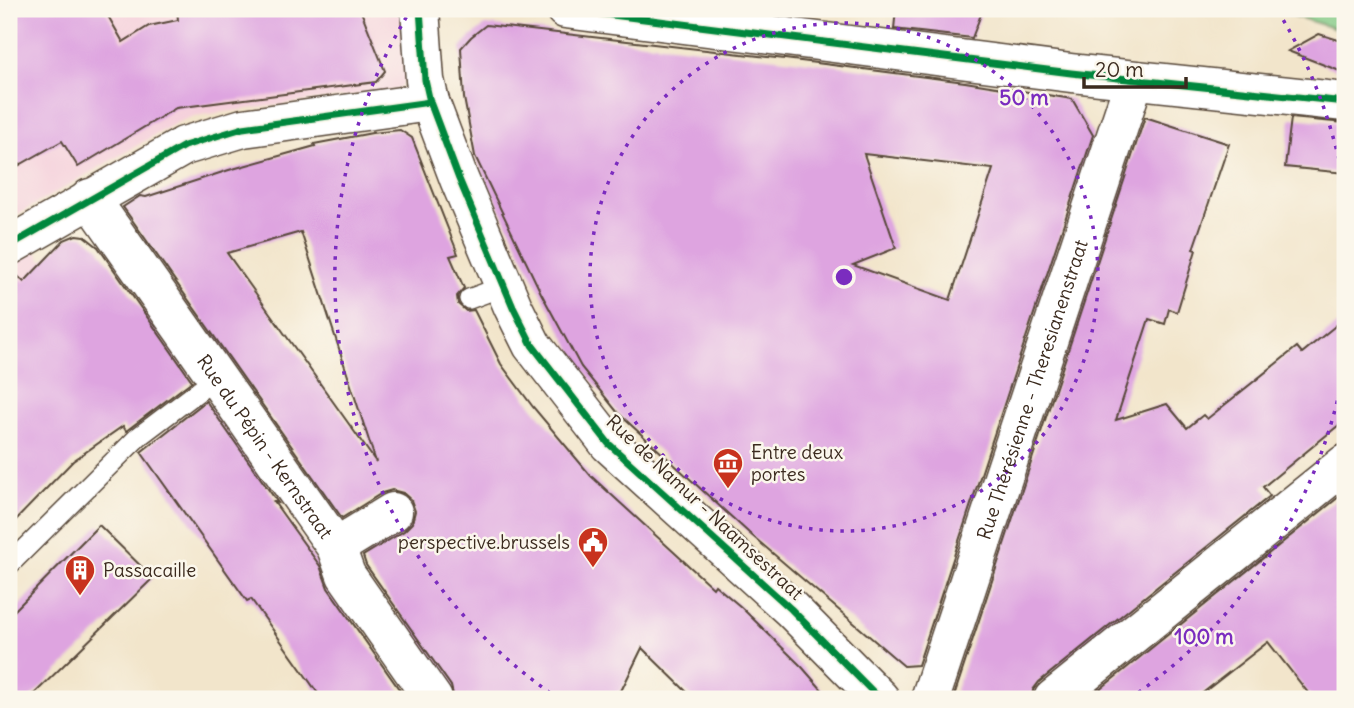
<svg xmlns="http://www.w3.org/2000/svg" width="1354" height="708" viewBox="0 0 1354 708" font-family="Delius,sans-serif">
	<rect width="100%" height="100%" fill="#fbf7ec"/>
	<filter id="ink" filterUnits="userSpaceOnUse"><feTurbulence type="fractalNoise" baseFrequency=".0143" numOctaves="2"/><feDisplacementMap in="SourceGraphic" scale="14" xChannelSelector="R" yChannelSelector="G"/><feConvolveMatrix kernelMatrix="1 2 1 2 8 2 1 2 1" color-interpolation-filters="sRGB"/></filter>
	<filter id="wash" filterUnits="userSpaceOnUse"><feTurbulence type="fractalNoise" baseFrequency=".00686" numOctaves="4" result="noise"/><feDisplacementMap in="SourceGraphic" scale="28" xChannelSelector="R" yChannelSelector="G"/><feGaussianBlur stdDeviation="1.57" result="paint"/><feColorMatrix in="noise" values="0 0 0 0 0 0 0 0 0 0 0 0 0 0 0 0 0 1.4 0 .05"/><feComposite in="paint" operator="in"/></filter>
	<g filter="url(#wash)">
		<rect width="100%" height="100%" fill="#f2e5cb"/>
		<polygon fill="#f5cfdb" points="9,9 398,9 398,13 407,13 407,77 401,86 394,90 194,116 176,123 15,216 99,353 9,435"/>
		<polygon fill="#81c984" stroke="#5e7a51" stroke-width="2" points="1273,9 1345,9 1345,32"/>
		<g id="blocks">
			<g fill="#dea4e0" fill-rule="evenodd">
				<polygon points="9,9 104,9 123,42 149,26 178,20 177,9 360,9 385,71 376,82 176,108 78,167 62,141 9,171"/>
				<polygon points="896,9 983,9 972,38 894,29"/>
				<path d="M486 25 785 59 965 82 1072 99 1093 135 918 665 904 666 749 533 618 413 581 367 541 293 475 156 464 98 461 48 471 37ZM864 154 993 169 950 300 853 265 896 248Z"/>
				<polygon points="1319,34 1345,42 1345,73 1288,51"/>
				<polygon points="1145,117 1229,144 1193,249 1196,250 1177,312 1169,309 1165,324 1149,319 1116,420 1167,404 1187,428 1203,415 1207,419 1297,347 1302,353 1345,318 1345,420 1263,487 1270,496 1039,682 1033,690 1032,699 953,699"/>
				<polygon points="1291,118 1345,123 1345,173 1285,167"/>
				<path d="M400 130 412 138 458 254 450 256 464 288 457 296 458 304 466 311 474 310 501 364 533 407 591 476 713 588 715 585 741 607 802 667 830 699H694L642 648 622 689 610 699H454L451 686 366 565 363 556 404 531 412 523 415 511 411 500 403 493 392 490 382 493 342 518 123 207 140 196 146 197 229 170 315 146 314 144 372 133ZM301 232 376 462 227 253Z"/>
				<polygon points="76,235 84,236 98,247 192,381 126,431 123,426 73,461 9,527 9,268 24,282 64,240"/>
				<polygon points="206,401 278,503 274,502 320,566 328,588 406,699 322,699 251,599 247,601 141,452"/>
				<polygon points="1345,492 1345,699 1313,699 1268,642 1195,699 1088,699"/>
				<polygon points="99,525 153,578 29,699 9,699 9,616"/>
			</g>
		</g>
	</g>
	<g filter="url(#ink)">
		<use href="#blocks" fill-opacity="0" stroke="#564638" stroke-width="2"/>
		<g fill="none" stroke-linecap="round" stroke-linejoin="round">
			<g stroke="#564638" stroke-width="22">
				<g id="service">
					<polyline points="469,299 504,286"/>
					<polyline points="9,565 138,437 216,378"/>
				</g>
			</g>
			<g stroke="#564638" stroke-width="41">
				<g id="minor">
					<polyline points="420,9 425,80 430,102 459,179 513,307 532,345 609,444 791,609 880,699"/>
					<polyline points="565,9 1071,73 1345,102"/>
					<path id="s1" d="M90 198 336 547 346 575 433 699"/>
					<polyline points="9,246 184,146 243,128 430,102"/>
					<polyline points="336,547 393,512"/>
					<path id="s2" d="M930 699 1134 81"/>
					<polyline points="1053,699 1345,464"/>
				</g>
			</g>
			<use href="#service" stroke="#fff" stroke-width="19"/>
			<use href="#minor" stroke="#fff" stroke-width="38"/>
			<g stroke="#fbf7ec" stroke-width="11">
				<g id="cycleway">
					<polyline points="420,9 425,80 430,102 459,179 513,307 532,345 609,444 791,609 880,699"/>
					<polyline points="565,9 1071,73 1345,102"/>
					<polyline points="9,246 184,146 243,128 430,102"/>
				</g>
			</g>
			<use href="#cycleway" stroke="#00873e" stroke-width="7"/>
		</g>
	</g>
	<g fill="none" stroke="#7b2cbf" stroke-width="3.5" stroke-dasharray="3.5 7">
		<circle cx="844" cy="277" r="254"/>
		<path d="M1344 370A509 509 0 0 1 1129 699M559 699A509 509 0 0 1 410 11M1278 11A509 509 0 0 1 1344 184"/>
	</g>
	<defs>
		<g id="museum-pin" transform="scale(1.575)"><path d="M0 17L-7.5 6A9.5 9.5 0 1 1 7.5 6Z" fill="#c8321e" stroke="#fbf7ec"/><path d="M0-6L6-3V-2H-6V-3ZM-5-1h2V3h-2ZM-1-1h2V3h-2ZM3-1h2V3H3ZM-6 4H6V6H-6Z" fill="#fff"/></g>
		<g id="civic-pin" transform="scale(1.575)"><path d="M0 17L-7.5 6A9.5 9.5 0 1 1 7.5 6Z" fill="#c8321e" stroke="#fbf7ec"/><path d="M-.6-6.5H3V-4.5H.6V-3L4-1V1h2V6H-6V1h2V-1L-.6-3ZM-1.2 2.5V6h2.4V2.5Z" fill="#fff"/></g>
		<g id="building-pin" transform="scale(1.575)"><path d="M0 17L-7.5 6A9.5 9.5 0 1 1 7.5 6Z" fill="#c8321e" stroke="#fbf7ec"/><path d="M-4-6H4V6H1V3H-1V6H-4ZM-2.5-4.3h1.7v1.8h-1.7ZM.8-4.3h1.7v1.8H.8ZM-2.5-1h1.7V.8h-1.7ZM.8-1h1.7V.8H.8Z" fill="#fff"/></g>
	</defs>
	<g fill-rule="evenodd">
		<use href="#museum-pin" x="728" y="463"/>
		<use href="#civic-pin" x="593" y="542"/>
		<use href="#building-pin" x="80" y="570"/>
	</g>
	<g text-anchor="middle" stroke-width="5" stroke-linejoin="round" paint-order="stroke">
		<g font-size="19" fill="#3b2a1e" stroke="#fbf7ec">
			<text dy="7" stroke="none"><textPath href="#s2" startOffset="326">Rue Thérésienne - Theresianenstraat</textPath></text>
			<text dy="7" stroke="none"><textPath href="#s1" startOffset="304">Rue du Pépin - Kernstraat</textPath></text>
			<text transform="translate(705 507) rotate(43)" y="7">Rue de Namur - Naamsestraat</text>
		</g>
		<g font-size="19" fill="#3b2a1e" stroke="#fbf7ec" text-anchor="start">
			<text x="751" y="459">Entre deux<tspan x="751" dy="22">portes</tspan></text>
			<text x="570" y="549" text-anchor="end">perspective.brussels</text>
			<text x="103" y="577">Passacaille</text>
		</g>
	</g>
	<circle cx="844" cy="277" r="10" fill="#7b2cbf" stroke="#fbf7ec" stroke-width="3.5"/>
	<g font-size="21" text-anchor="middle" font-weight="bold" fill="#7b2cbf" stroke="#fbf7ec" stroke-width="5" stroke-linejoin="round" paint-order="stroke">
		<text x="1024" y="105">50 m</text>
		<text x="1204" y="644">100 m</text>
	</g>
	<rect width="1354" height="708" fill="none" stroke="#fbf7ec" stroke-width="35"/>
	<path d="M1084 77v10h102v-10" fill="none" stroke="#3b2a1e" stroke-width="3.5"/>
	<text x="1095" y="77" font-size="21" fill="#3b2a1e" stroke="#fbf7ec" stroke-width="5" paint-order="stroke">20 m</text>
</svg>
